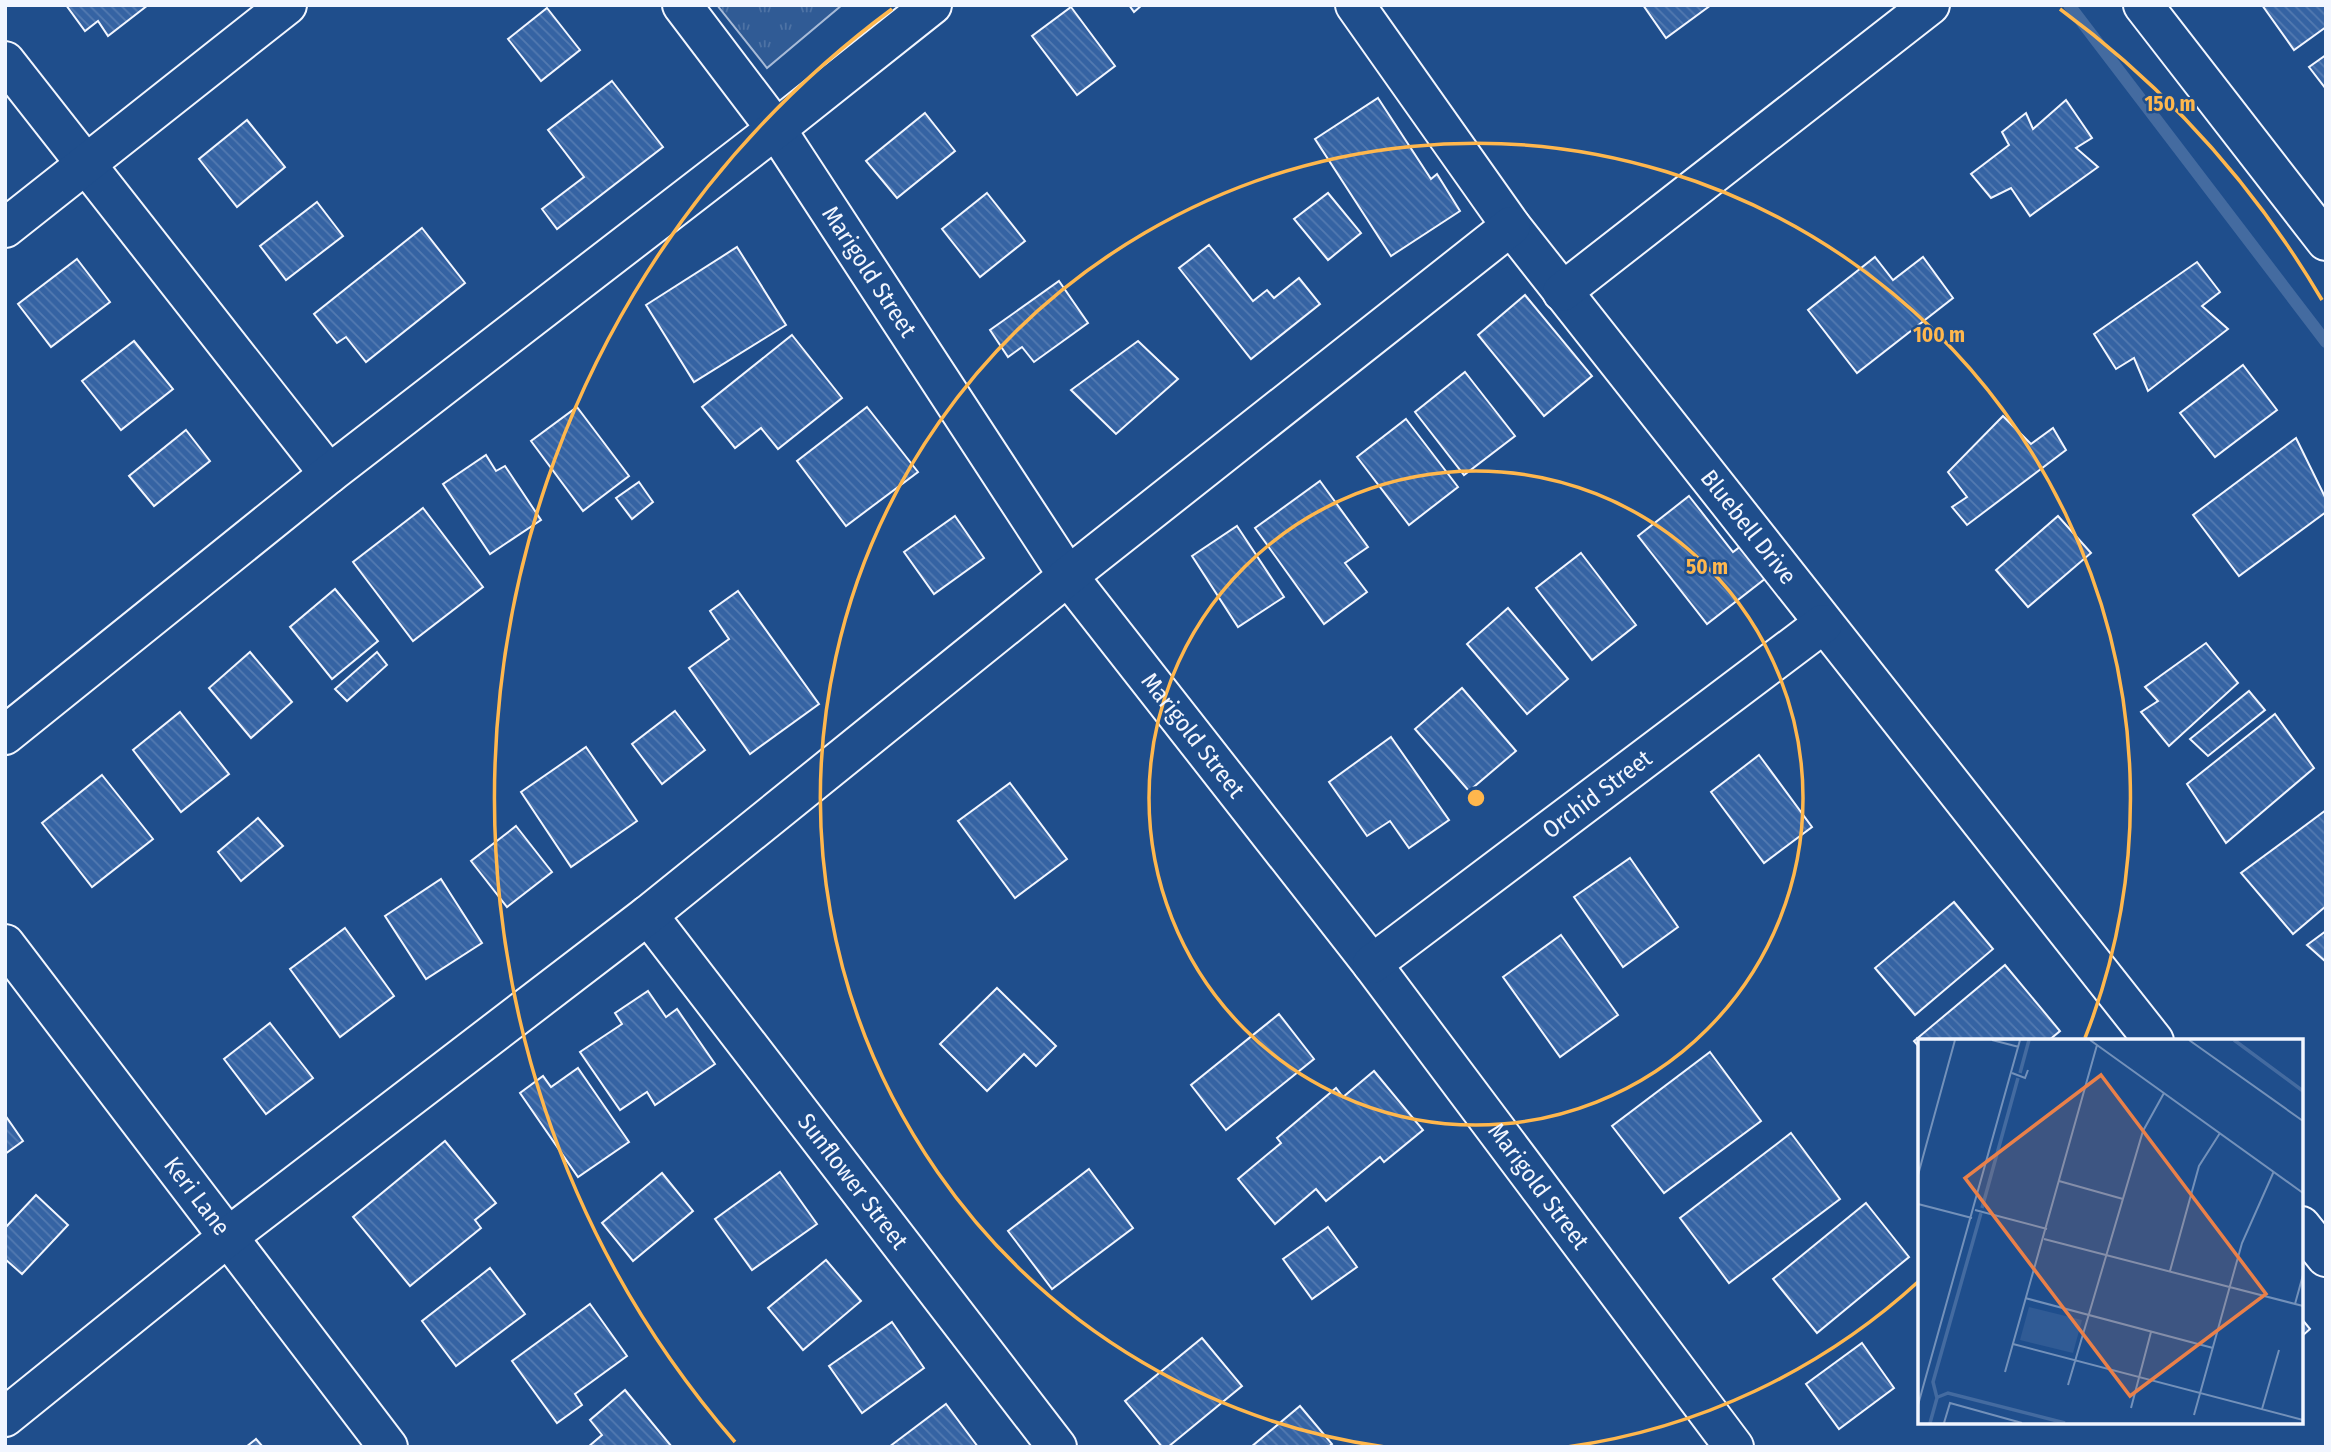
<svg xmlns="http://www.w3.org/2000/svg" width="2331" height="1452" viewBox="0 0 2331 1452" font-family="'Fira Sans Condensed',sans-serif">
	<defs>
		<pattern id="park-tufts" width="24" height="20" patternUnits="userSpaceOnUse" patternTransform="scale(1.75)"><rect width="24" height="20" fill="#305b95"/><path d="M3 7l-1-3M5 7V3M7 7l1-3M15 17l-1-3M17 17v-4M19 17l1-3" fill="none" stroke="#4e73a5"/></pattern>
		<pattern id="building-back-hatch" width="6" height="6" patternUnits="userSpaceOnUse" patternTransform="scale(1.75)"><rect width="6" height="6" fill="#3563a3"/><path d="M-1 5l2 2M0 0l6 6M5-1l2 2" fill="none" stroke="#537ab1"/></pattern>
	</defs>
	<rect width="100%" height="100%" fill="#1f4e8c"/>
	<polygon fill="url(#park-tufts)" stroke="#a8bbd7" stroke-width="2" points="717,5 842,5 767,68"/>
	<g fill="none" stroke-linecap="round" stroke-linejoin="round">
		<polyline stroke="#446ba0" stroke-width="12" points="2069,5 2326,342"/>
	</g>
	<g fill="url(#building-back-hatch)" stroke="#f2f6ff" stroke-width="2">
		<polygon points="66,5 148,5 108,36 98,21 85,31"/>
		<polygon points="1129,5 1142,5 1134,12"/>
		<polygon points="1643,5 1711,5 1666,38"/>
		<polygon points="2262,5 2326,5 2326,27 2294,50"/>
		<polygon points="1071,7 1115,66 1077,95 1032,36"/>
		<polygon points="547,8 580,50 541,81 508,39"/>
		<polygon points="2326,55 2326,89 2309,67"/>
		<polygon points="612,81 663,147 557,229 542,209 584,177 548,130"/>
		<polygon points="1378,98 1431,179 1437,174 1460,211 1391,256 1315,139"/>
		<polygon points="2066,100 2092,138 2076,148 2098,167 2030,216 2011,188 1991,198 1971,174 2009,145 2002,132 2026,113 2033,129"/>
		<polygon points="925,113 955,151 897,198 866,161"/>
		<polygon points="247,120 285,167 237,207 199,159"/>
		<polygon points="987,193 1025,241 980,277 942,229"/>
		<polygon points="1328,193 1361,233 1328,260 1294,219"/>
		<polygon points="317,202 343,236 286,280 260,246"/>
		<polygon points="422,228 465,283 366,362 346,337 337,343 314,314"/>
		<polygon points="1209,245 1253,301 1267,290 1274,298 1299,278 1320,304 1251,359 1179,268"/>
		<polygon points="737,247 786,325 694,382 646,305"/>
		<polygon points="1875,257 1893,280 1923,257 1953,298 1857,373 1808,310"/>
		<polygon points="77,259 110,302 51,347 18,304"/>
		<polygon points="2197,262 2220,292 2202,306 2228,329 2148,391 2134,358 2116,369 2094,334"/>
		<polygon points="1059,281 1088,323 1034,362 1022,347 1008,357 990,330"/>
		<polygon points="1525,295 1592,376 1544,416 1478,335"/>
		<polygon points="792,335 842,398 778,449 761,428 735,448 702,407"/>
		<polygon points="134,341 173,389 121,430 82,381"/>
		<polygon points="1138,341 1178,379 1116,434 1071,390"/>
		<polygon points="2243,365 2277,410 2215,457 2180,413"/>
		<polygon points="1465,372 1515,436 1464,475 1415,412"/>
		<polygon points="577,407 629,476 583,511 531,441"/>
		<polygon points="867,407 918,472 846,526 797,461"/>
		<polygon points="2003,416 2031,444 2053,428 2066,450 1967,525 1952,507 1967,497 1948,472"/>
		<polygon points="1406,419 1458,487 1409,525 1357,457"/>
		<polygon points="186,430 210,461 154,506 129,476"/>
		<polygon points="2296,438 2326,499 2326,512 2239,576 2193,515"/>
		<polygon points="486,455 496,471 505,466 541,520 490,554 443,484"/>
		<polygon points="1320,481 1368,547 1345,563 1367,592 1324,624 1255,528"/>
		<polygon points="639,482 653,502 632,519 616,498"/>
		<polygon points="1689,496 1733,552 1741,546 1766,578 1707,624 1638,536"/>
		<polygon points="423,508 483,587 413,641 353,562"/>
		<polygon points="955,516 984,558 934,594 904,552"/>
		<polygon points="2058,516 2091,553 2028,607 1996,570"/>
		<polygon points="1237,526 1284,597 1238,627 1192,556"/>
		<polygon points="1581,553 1636,625 1592,660 1536,588"/>
		<polygon points="335,589 378,641 332,679 290,627"/>
		<polygon points="738,591 819,704 750,754 689,668 729,639 710,611"/>
		<polygon points="1508,608 1568,679 1527,714 1467,644"/>
		<polygon points="2206,643 2238,683 2169,746 2141,712 2158,701 2145,687"/>
		<polygon points="250,652 292,702 251,738 209,688"/>
		<polygon points="377,652 387,665 347,701 335,689"/>
		<polygon points="1462,688 1516,751 1469,791 1415,729"/>
		<polygon points="2249,691 2265,710 2208,756 2190,739"/>
		<polygon points="675,711 705,750 662,784 632,744"/>
		<polygon points="180,712 229,774 181,812 133,750"/>
		<polygon points="2275,714 2314,768 2226,843 2187,784"/>
		<polygon points="1391,737 1449,820 1409,848 1390,821 1367,836 1329,782"/>
		<polygon points="586,747 637,821 571,867 521,792"/>
		<polygon points="1759,755 1812,827 1764,863 1711,792"/>
		<polygon points="102,775 153,839 92,887 42,823"/>
		<polygon points="1010,783 1067,859 1015,898 958,821"/>
		<polygon points="2326,810 2326,906 2293,934 2241,873"/>
		<polygon points="258,818 283,846 241,881 218,852"/>
		<polygon points="516,826 552,872 507,907 471,861"/>
		<polygon points="1630,858 1678,927 1623,967 1574,897"/>
		<polygon points="441,879 482,943 426,979 385,916"/>
		<polygon points="1954,902 1993,949 1915,1015 1875,968"/>
		<polygon points="345,928 394,996 340,1037 290,969"/>
		<polygon points="2326,931 2326,962 2307,945"/>
		<polygon points="1561,935 1618,1015 1560,1057 1503,977"/>
		<polygon points="2005,965 2060,1031 2048,1041 1920,1041 1920,1048 1914,1041"/>
		<polygon points="997,988 1056,1046 1036,1066 1024,1054 987,1091 940,1044"/>
		<polygon points="648,991 666,1017 677,1009 715,1064 655,1105 647,1092 620,1110 580,1052 622,1024 615,1013"/>
		<polygon points="1279,1014 1314,1059 1226,1130 1191,1085"/>
		<polygon points="270,1023 313,1078 266,1114 224,1059"/>
		<polygon points="1710,1052 1761,1121 1664,1193 1612,1126"/>
		<polygon points="578,1068 629,1142 578,1177 520,1093 543,1076 551,1087"/>
		<polygon points="1374,1071 1423,1130 1384,1162 1380,1157 1326,1201 1316,1189 1275,1224 1238,1179 1281,1143 1277,1138 1336,1088 1343,1097"/>
		<polygon points="5,1115 23,1141 5,1154"/>
		<polygon points="1791,1133 1840,1199 1729,1283 1680,1218"/>
		<polygon points="445,1141 496,1203 475,1220 481,1228 410,1286 353,1217"/>
		<polygon points="1089,1169 1133,1228 1052,1289 1008,1231"/>
		<polygon points="780,1172 817,1224 752,1270 715,1219"/>
		<polygon points="662,1173 693,1211 633,1261 602,1223"/>
		<polygon points="36,1195 68,1225 22,1274 5,1259 5,1228"/>
		<polygon points="1866,1203 1909,1257 1817,1333 1773,1279"/>
		<polygon points="1328,1227 1357,1267 1312,1299 1283,1259"/>
		<polygon points="826,1260 861,1301 803,1350 768,1308"/>
		<polygon points="490,1268 525,1314 456,1366 422,1321"/>
		<polygon points="590,1304 627,1356 575,1394 582,1405 557,1423 512,1361"/>
		<polygon points="2301,1318 2310,1329 2301,1337"/>
		<polygon points="892,1322 924,1368 862,1413 829,1366"/>
		<polygon points="1202,1338 1242,1386 1168,1447 1162,1447 1125,1401"/>
		<polygon points="1862,1343 1894,1388 1839,1429 1806,1384"/>
		<polygon points="625,1390 672,1447 588,1447 602,1435 590,1420"/>
		<polygon points="946,1404 978,1447 889,1447"/>
		<polygon points="1300,1406 1332,1444 1328,1447 1251,1447"/>
		<polygon points="256,1439 263,1447 246,1447"/>
	</g>
	<g fill="none" stroke-linecap="round" stroke-linejoin="round">
		<g stroke="#f2f6ff" stroke-width="42">
			<g id="minor">
				<path id="s1" d="M682 5 776 129 1068 576 1372 964 1734 1447"/>
				<path id="s2" d="M1355 5 1511 226 2154 1041"/>
				<polyline points="2143,5 2326,241"/>
				<polyline points="5,61 329,474"/>
				<polyline points="5,228 287,5"/>
				<polyline points="1562,292 1930,5"/>
				<polyline points="5,735 329,474 776,129 932,5"/>
				<path id="s3" d="M648 915 1057 1447"/>
				<path id="s4" d="M5 944 388 1447"/>
				<path id="s5" d="M1372 964 1823 624"/>
				<polyline points="2301,1226 2326,1257"/>
				<polyline points="5,1417 229,1236 648,915 1068,576 1511,226"/>
			</g>
		</g>
		<use href="#minor" stroke="#1f4e8c" stroke-width="38"/>
	</g>
	<g fill="none" stroke="#ffb74d" stroke-width="3.5">
		<circle cx="1476" cy="798" r="327"/>
		<path d="M1919 1281A655 655 0 0 1 1567 1447M1385 1447A655 655 0 1 1 2085 1038"/>
		<path d="M735 1442A982 982 0 0 1 892 9M2060 9A982 982 0 0 1 2322 300"/>
	</g>
	<g text-anchor="middle" stroke-width="5" stroke-linejoin="round" paint-order="stroke">
		<g font-size="24" fill="#f2f6ff" stroke="#1f4e8c">
			<text dy="8" stroke="none"><textPath href="#s1" startOffset="326">Marigold Street</textPath></text>
			<text dy="8" stroke="none"><textPath href="#s2" startOffset="654">Bluebell Drive</textPath></text>
			<text dy="8" stroke="none"><textPath href="#s1" startOffset="892">Marigold Street</textPath></text>
			<text dy="8" stroke="none"><textPath href="#s5" startOffset="282">Orchid Street</textPath></text>
			<text dy="8" stroke="none"><textPath href="#s3" startOffset="336">Sunflower Street</textPath></text>
			<text dy="8" stroke="none"><textPath href="#s1" startOffset="1460">Marigold Street</textPath></text>
			<text dy="8" stroke="none"><textPath href="#s4" startOffset="317">Keri Lane</textPath></text>
		</g>
	</g>
	<g transform="translate(1918 1039)">
		<rect width="385" height="385" fill="#1f4e8c"/>
		<path d="M111 268 164 281 155 314 102 301Z" fill="#305b95"/>
		<path fill="none" stroke="#446ba0" stroke-width="3.5" d="M316 1 385 52M102 34 111 1M64 169 100 39M20 358 30 354 147 384M12 384 19 359 15 343 63 174"/>
		<path fill="none" stroke="#7391ba" stroke-width="2" d="M74 1 101 8M172 1 385 154M271 1 385 82M94 34 107 39 110 31M0 136 37 1M141 142 205 160M0 165 54 179M57 171 129 190M126 200 385 267M252 232 281 127 302 94M107 259 295 309M377 265 385 236M95 305 385 381M87 333 179 6M150 346 225 92 246 54M0 366 102 1M213 369 233 293M344 370 361 311M276 376 324 204 356 132M26 384 32 364 104 384"/>
		<path fill="#ea8049" fill-opacity="0.15" stroke="#ea8049" stroke-width="3.5" d="M183 36 348 255 212 357 47 139Z"/>
		<rect width="385" height="385" fill="none" stroke="#f2f6ff" stroke-width="3.5"/>
	</g>
	<circle cx="1476" cy="798" r="10" fill="#ffb74d" stroke="#1f4e8c" stroke-width="3.5"/>
	<g font-size="21" text-anchor="middle" font-weight="bold" fill="#ffb74d" stroke="#1f4e8c" stroke-width="5" stroke-linejoin="round" paint-order="stroke">
		<text x="2170" y="111">150 m</text>
		<text x="1939" y="342">100 m</text>
		<text x="1707" y="574">50 m</text>
	</g>
	<rect width="2331" height="1452" fill="none" stroke="#f2f6ff" stroke-width="14"/>
</svg>
